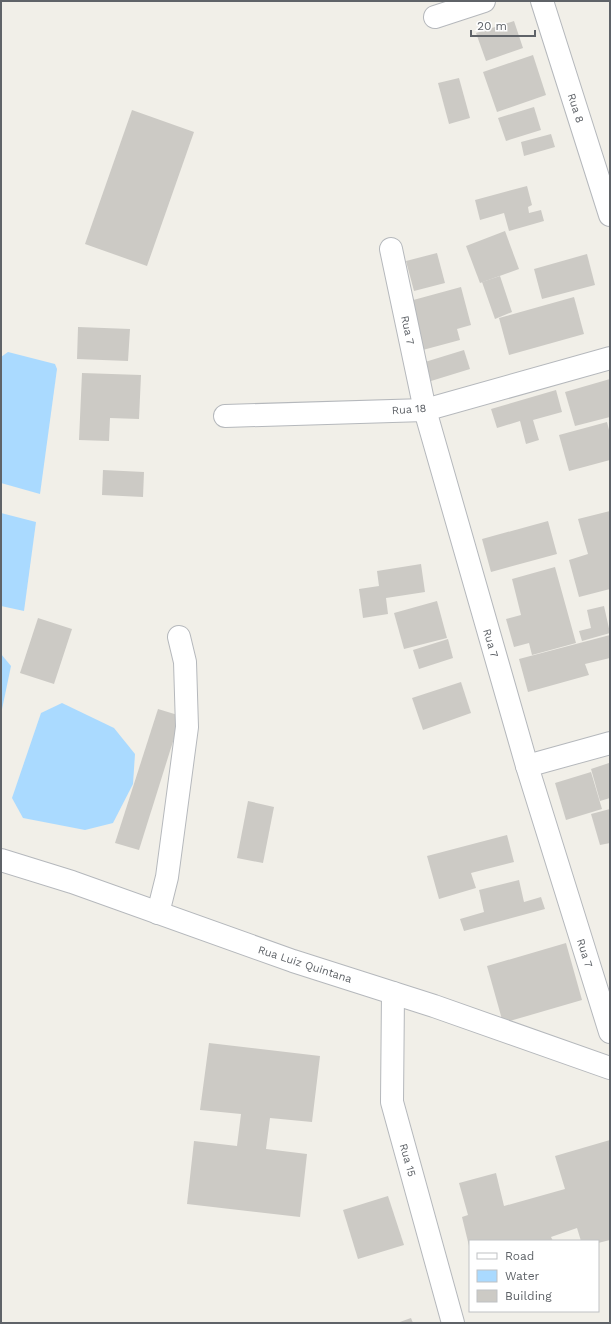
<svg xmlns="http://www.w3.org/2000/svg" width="611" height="1324" viewBox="0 0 611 1324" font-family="'Work Sans',sans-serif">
	<rect width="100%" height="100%" fill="#f1efe8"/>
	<g fill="#aadaff">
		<polygon points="8,352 55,364 57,369 40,494 1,483 1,357"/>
		<polygon points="1,513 36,522 24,611 1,606"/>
		<polygon points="1,654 11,666 1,714"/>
		<polygon points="62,703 114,728 135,754 133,784 113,823 85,830 23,818 12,798 41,713"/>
	</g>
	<g fill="#cccac5">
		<polygon points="514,21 523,48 486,61 476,33"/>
		<polygon points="533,55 546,95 497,112 483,72"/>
		<polygon points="459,78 470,118 449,124 438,83"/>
		<polygon points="534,107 541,130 506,141 498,118"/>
		<polygon points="132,110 194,132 147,266 85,244"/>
		<polygon points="551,134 555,147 524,156 521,142"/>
		<polygon points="527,186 532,205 528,207 529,213 541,210 544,221 509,231 504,213 480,220 475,200"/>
		<polygon points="505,231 519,269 480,283 466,246"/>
		<polygon points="437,253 445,283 414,291 406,261"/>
		<polygon points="587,254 595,285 542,299 534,269"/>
		<polygon points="500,276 512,312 495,319 482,282"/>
		<polygon points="461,287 471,325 457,329 460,340 419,351 406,302"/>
		<polygon points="574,297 584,334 509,355 499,318"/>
		<polygon points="78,327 130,329 128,361 77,359"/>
		<polygon points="464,350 470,369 431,381 425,362"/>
		<polygon points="82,373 141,375 139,419 110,418 109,441 79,440"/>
		<polygon points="610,379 610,417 575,426 565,392"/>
		<polygon points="556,390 562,412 533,420 539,440 526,444 520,421 497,428 491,409"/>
		<polygon points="607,422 610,434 610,460 569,471 559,435"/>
		<polygon points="103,470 144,472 143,497 102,495"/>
		<polygon points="610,511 610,589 579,597 569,560 588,554 578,519"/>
		<polygon points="548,521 557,554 491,572 482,539"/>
		<polygon points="421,564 425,592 386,598 388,614 363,618 359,589 379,586 377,571"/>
		<polygon points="555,567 576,643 532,655 529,643 514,647 506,619 521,615 512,579"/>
		<polygon points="437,601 447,638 404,649 394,613"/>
		<polygon points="604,606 610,633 582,641 579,631 591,628 587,610"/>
		<polygon points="38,618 72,629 54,684 20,673"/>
		<polygon points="610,635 610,658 585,664 589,675 528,692 519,659"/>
		<polygon points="448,639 453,658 419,669 413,650"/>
		<polygon points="461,682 471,713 423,730 412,698"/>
		<polygon points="158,709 181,716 139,850 115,843"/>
		<polygon points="609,763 610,798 600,801 591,769"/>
		<polygon points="591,772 602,809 566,820 555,783"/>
		<polygon points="248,801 274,807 263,863 237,858"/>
		<polygon points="610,809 610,843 600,845 591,814"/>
		<polygon points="507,835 514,862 471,873 476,888 439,899 427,856"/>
		<polygon points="519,880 524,902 541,897 545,909 464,931 460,919 484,912 479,890"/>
		<polygon points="566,943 582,1000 503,1023 487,966"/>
		<polygon points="209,1043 320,1056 312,1122 270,1118 266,1149 307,1154 300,1217 187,1204 194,1141 237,1146 241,1114 200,1110"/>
		<polygon points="610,1140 610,1240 598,1243 598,1241 581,1241 577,1228 551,1237 553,1241 470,1241 469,1246 462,1217 468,1215 459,1183 496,1173 504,1206 565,1189 555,1156"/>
		<polygon points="388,1196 404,1245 358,1259 343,1210"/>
		<polygon points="411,1318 413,1323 397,1323"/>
	</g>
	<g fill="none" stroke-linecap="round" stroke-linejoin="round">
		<g stroke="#b5b8bc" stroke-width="24">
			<g id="minor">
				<polyline points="542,1 610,215"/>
				<polyline points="435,17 484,1"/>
				<polyline points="391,249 425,410 527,766 610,1032"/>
				<polyline points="225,416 425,410 610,358"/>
				<polyline points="527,766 610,743"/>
				<polyline points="1,860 72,882 293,961 434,1006 610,1068"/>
				<polyline points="158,913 167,877 187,727 185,662 179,637"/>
				<polyline points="393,993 392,1102 453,1323"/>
			</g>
		</g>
		<use href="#minor" stroke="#fff" stroke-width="22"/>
	</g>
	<g text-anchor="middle" stroke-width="3" stroke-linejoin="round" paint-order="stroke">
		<g font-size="11" fill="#5f6368" stroke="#fff">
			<text transform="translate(576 108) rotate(72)" y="4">Rua 8</text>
			<text transform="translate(408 330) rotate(78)" y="4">Rua 7</text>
			<text transform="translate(409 409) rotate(-4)" y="4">Rua 18</text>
			<text transform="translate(491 643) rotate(74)" y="4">Rua 7</text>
			<text transform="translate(585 953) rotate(73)" y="4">Rua 7</text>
			<text transform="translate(305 964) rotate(18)" y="4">Rua Luiz Quintana</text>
			<text transform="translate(408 1160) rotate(74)" y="4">Rua 15</text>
		</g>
	</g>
	<rect width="611" height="1324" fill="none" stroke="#5f6368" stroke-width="4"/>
	<rect x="469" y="1240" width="130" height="72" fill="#ffffff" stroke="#bfc1c3"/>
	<rect x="477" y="1253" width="20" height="6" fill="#ffffff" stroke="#bfc1c3"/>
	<text x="505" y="1260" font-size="12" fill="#5f6368">Road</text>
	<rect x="477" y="1270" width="20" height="12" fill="#aadaff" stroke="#bfc1c3"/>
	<text x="505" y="1280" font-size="12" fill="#5f6368">Water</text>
	<rect x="477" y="1290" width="20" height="12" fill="#cccac5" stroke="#bfc1c3"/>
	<text x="505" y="1300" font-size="12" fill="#5f6368">Building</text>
	<path d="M471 30v6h64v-6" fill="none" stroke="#5f6368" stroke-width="2"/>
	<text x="477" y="30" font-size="12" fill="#5f6368" stroke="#ffffff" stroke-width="3" paint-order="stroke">20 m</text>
</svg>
